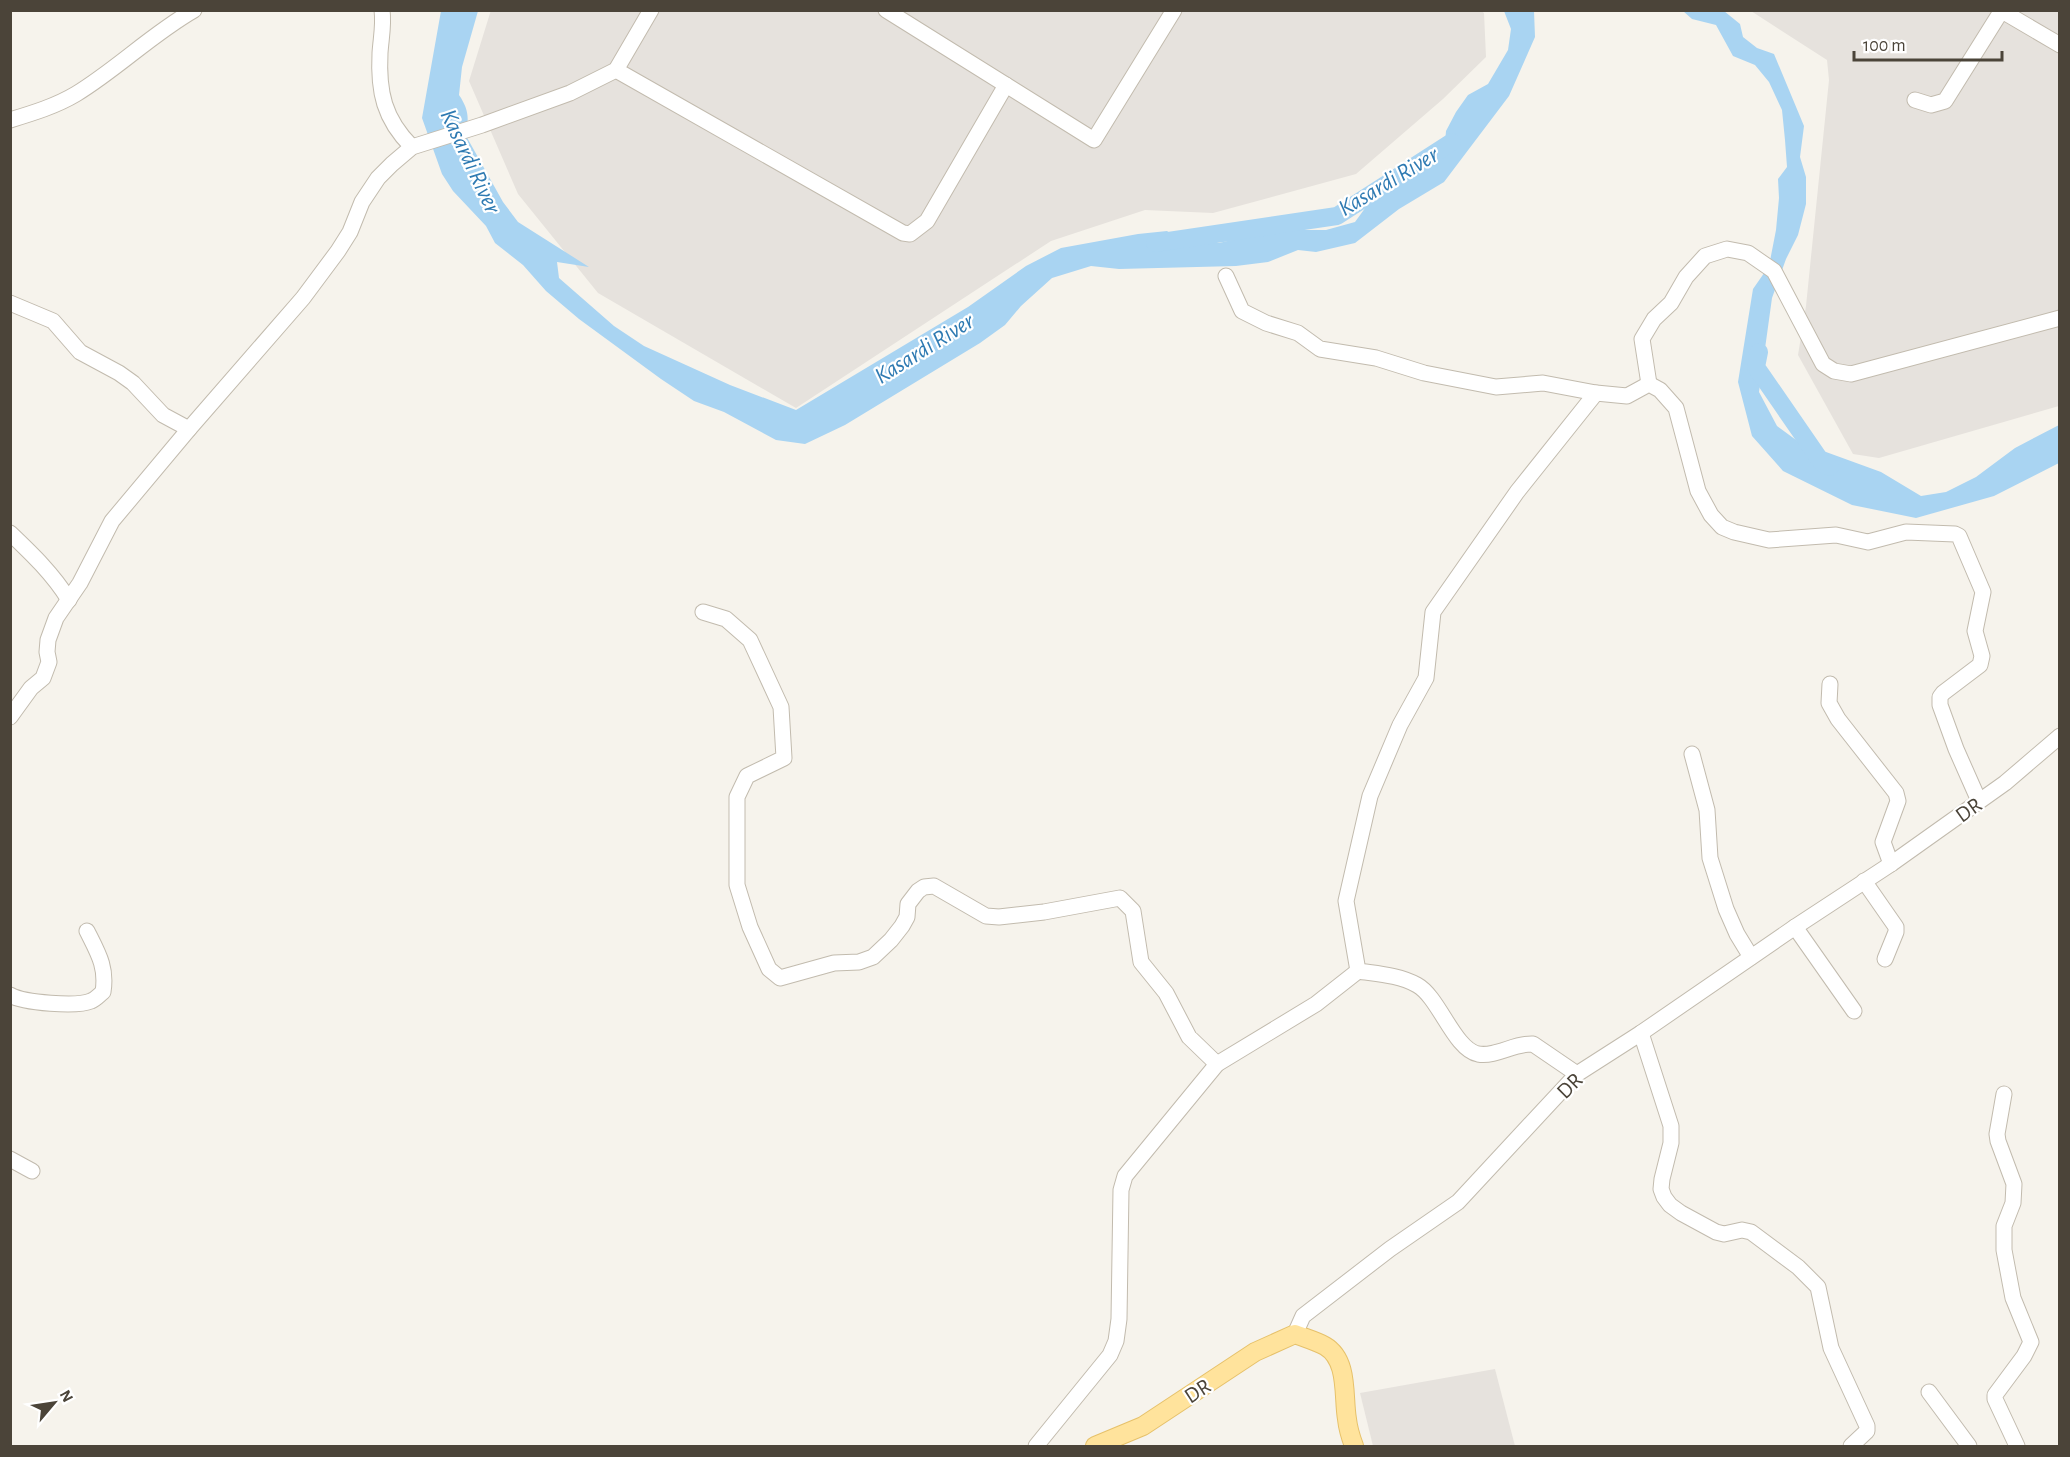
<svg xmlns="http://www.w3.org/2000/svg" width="2070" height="1457" viewBox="0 0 2070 1457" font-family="'Alegreya Sans',sans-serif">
	<rect width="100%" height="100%" fill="#f6f3ec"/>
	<g fill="#e6e2dd">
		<polygon points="491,10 1480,10 1484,13 1486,57 1443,99 1356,174 1213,213 1145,210 1051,241 796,408 598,293 518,194 469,81"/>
		<polygon points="1751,11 2059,11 2059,406 1879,458 1853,454 1798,355 1806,306 1829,80 1827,60"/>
		<polygon points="1495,1369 1515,1446 1373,1446 1360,1393"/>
	</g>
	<g fill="#a9d4f2">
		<path d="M441 11H478L462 67 459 95C468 108 470 119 465 134L503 202 518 222 589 267 557 262 559 278 614 326 644 346 730 385 796 410 968 307 1026 266 1061 248 1138 234 1167 231 1182 241 1219 243 1287 227 1306 230H1326L1355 222 1379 189 1404 169 1425 162 1445 143 1446 131 1456 112 1468 95 1488 84 1508 50 1511 29 1504 11H1534L1535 37 1509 96 1444 182 1399 209 1355 243 1316 252 1298 250 1268 262 1236 266 1119 269 1091 266 1052 278 1021 306 1005 325 980 343 845 425 805 444 776 440 724 412 694 401 661 379 579 319 546 291 523 265 495 243 486 226 453 191 442 174 422 118Z"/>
		<polygon points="1683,11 1724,11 1740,24 1743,37 1757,48 1774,54 1804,126 1800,157 1806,177 1806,204 1798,235 1786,259 1772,298 1759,392 1777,426 1807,448 1826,452 1881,472 1921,496 1946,492 1976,477 2015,448 2059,425 2059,463 1994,496 1916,518 1852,505 1783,471 1752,436 1738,382 1753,289 1769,266 1776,230 1779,198 1778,179 1787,167 1785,140 1782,110 1769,82 1755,65 1733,56 1716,25 1692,19"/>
	</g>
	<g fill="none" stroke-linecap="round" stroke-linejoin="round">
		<g stroke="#a9d4f2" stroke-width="18">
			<polyline points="1155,243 1337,216 1452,142"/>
			<polyline points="1759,352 1756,367 1823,464 1830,467"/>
		</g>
		<g stroke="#c2bbae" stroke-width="17">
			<g id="minor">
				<path d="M382 10C384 25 381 38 380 53 378 92 384 119 412 147"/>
				<polyline points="886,10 1094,140 1174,10"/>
				<polyline points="2002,11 2060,45"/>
				<polyline points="616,70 903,233 910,234 927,221 1006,85"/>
				<polyline points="1915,100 1931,105 1945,101 2002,10"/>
				<path d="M10 120C33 113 56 106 76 94 117 69 152 34 194 10"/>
				<polyline points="1226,276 1242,311 1266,323 1298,333 1320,349 1376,358 1424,373 1496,387 1543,383 1596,393 1627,396 1649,384 1660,390 1676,408 1698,491 1711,515 1722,527 1734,532 1769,540 1836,535 1868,542 1906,532 1955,534 1959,536 1983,592 1975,631 1982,656 1980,665 1943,693 1940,697 1940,705 1956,749 1979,801"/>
				<polyline points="10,303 53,321 80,352 119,373 133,383 163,415 189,429"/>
				<polyline points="1649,384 1642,339 1654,319 1671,303 1686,277 1705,256 1727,249 1748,253 1774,271 1823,364 1834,371 1851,374 2060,318"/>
				<path d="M10 533C32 554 53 574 69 600"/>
				<polyline points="703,612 726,619 750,640 781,707 784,758 747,776 737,797 737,885 750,927 769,969 780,978 834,963 859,962 873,957 891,940 902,926 907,917 908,904 918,891 924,887 934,886 986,916 999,917 1044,912 1120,898 1133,911 1141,962 1166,993 1189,1037 1217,1064"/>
				<polyline points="1830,684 1829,703 1838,719 1896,793 1898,801 1883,842 1891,864"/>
				<polyline points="10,717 31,688 43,678 49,662 47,652 48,640 56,618 80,583 112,521 189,429 303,298 338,251 350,232 362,202 378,178 392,164 412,147 482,125 570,93 616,70 651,10"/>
				<polyline points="1692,754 1707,810 1710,858 1726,909 1737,934 1751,957"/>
				<polyline points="1864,881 1896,927 1896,932 1885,959"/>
				<polyline points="1795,927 1854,1011"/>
				<polyline points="1358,971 1346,901 1370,796 1400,725 1426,678 1433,612 1517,492 1596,393"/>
				<path d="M10 995C24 1003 77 1007 91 1001 96 999 99 995 103 992 107 967 98 953 87 931"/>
				<polyline points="1641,1033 1671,1126 1671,1143 1662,1179 1661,1189 1664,1197 1670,1205 1681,1213 1716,1232 1724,1234 1742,1230 1751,1232 1798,1267 1818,1287 1831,1348 1867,1426 1867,1431 1851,1446"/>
				<polyline points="2004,1094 1997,1134 1998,1141 2014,1184 2013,1203 2004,1226 2004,1250 2013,1298 2031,1342 2024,1356 1995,1395 1995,1399 2017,1446"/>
				<polyline points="10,1159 32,1171"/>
				<polyline points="1295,1334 1303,1316 1390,1249 1458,1202 1577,1074 1641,1033 1795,927 1891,864 2005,783 2060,736"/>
				<polyline points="1929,1392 1969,1446"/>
				<path d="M1036 1446 1110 1355 1116 1341 1119 1319 1121 1190 1125 1176 1217 1064 1316 1004 1358 971C1378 974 1399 975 1417 985 1439 997 1454 1049 1478 1054 1497 1057 1514 1043 1533 1044L1577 1074"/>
			</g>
		</g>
		<g stroke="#e6c16a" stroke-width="20">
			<path id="major" d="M1095 1446 1143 1426 1255 1352 1295 1334C1305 1338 1316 1341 1325 1346 1349 1360 1343 1397 1347 1419 1348 1429 1351 1438 1354 1446"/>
		</g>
		<use href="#minor" stroke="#fff" stroke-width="15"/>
		<use href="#major" stroke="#ffe39c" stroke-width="18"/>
	</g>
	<g text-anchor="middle" stroke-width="4.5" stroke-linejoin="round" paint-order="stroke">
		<g font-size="22" fill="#4b4439" stroke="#fff">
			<text transform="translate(1968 809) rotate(-35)" y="8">DR</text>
			<text transform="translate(1569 1085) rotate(-45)" y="8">DR</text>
			<text transform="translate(1197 1390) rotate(-33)" y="8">DR</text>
		</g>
		<g font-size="24" font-style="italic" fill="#2e7ab2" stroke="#fff">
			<text transform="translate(471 161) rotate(65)" y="8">Kasardi River</text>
			<text transform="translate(1388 181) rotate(-31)" y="8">Kasardi River</text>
			<text transform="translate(924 348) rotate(-32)" y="8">Kasardi River</text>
		</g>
	</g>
	<rect width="2070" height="1457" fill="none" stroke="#4b4439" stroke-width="24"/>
	<g transform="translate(54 1403) rotate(61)" stroke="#ffffff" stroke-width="4.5" paint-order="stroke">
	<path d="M0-4.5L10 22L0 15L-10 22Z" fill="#4b4439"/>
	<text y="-9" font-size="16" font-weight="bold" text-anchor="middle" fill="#4b4439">N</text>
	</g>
	<path d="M1854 51v9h148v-9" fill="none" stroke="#4b4439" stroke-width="3"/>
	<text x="1863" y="51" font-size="18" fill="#4b4439" stroke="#ffffff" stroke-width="4.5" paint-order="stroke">100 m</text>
</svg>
